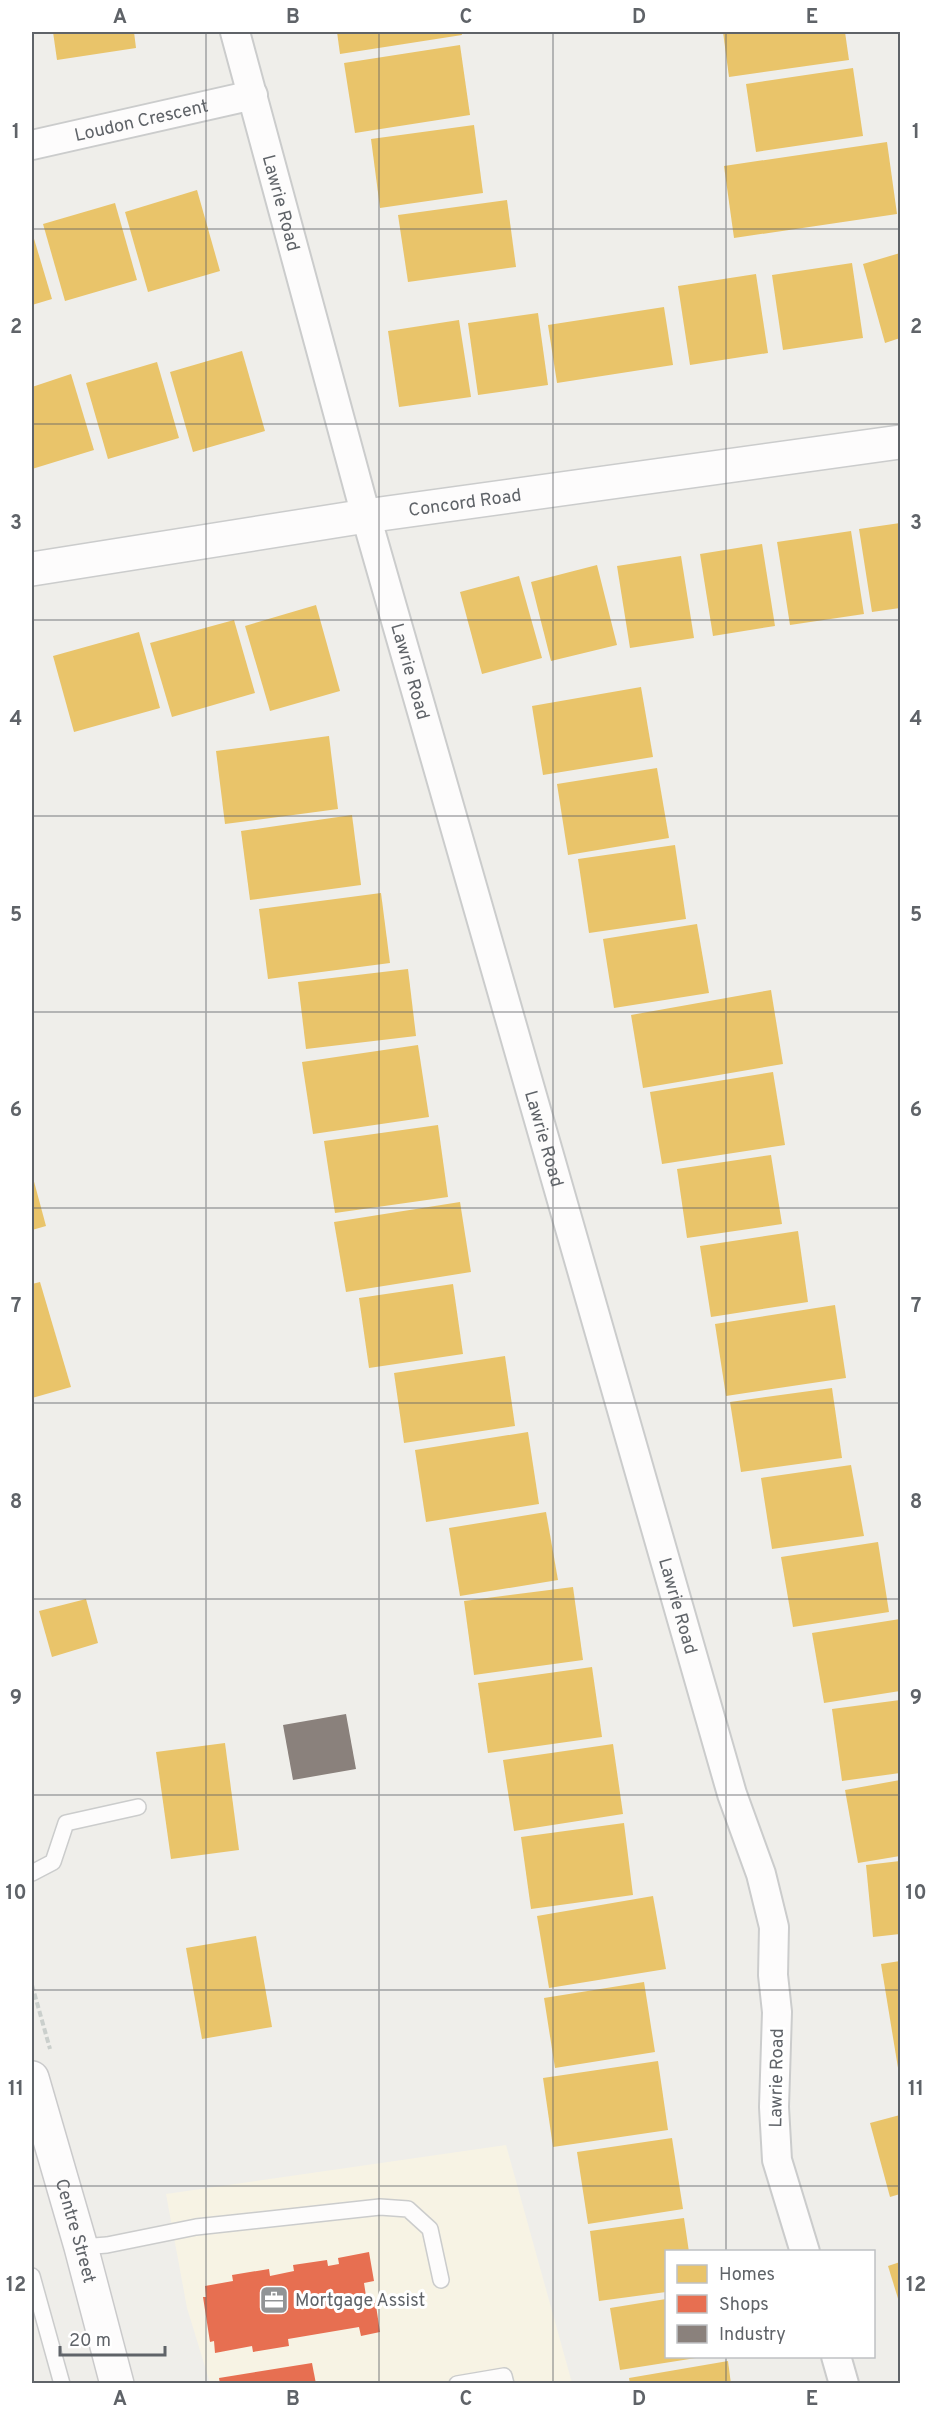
<svg xmlns="http://www.w3.org/2000/svg" width="932" height="2415" viewBox="0 0 932 2415" font-family="Overpass,sans-serif">
	<rect width="100%" height="100%" fill="#efeeea"/>
	<polygon fill="#f7f3e4" points="506,2145 572,2383 210,2383 187,2308 166,2194"/>
	<g fill="#e9c46a">
		<polygon points="53,32 134,32 136,48 57,60"/>
		<polygon points="337,32 461,32 462,35 340,54"/>
		<polygon points="723,32 845,32 849,60 729,77"/>
		<polygon points="460,45 470,115 355,133 344,63"/>
		<polygon points="853,68 863,136 756,152 746,84"/>
		<polygon points="474,125 483,193 380,208 371,139"/>
		<polygon points="887,142 897,214 734,238 724,166"/>
		<polygon points="197,190 220,271 148,292 125,212"/>
		<polygon points="507,200 516,267 408,282 398,215"/>
		<polygon points="115,203 137,280 65,301 43,224"/>
		<polygon points="32,232 52,299 32,305"/>
		<polygon points="900,253 900,338 885,343 863,264"/>
		<polygon points="852,263 863,338 783,350 772,275"/>
		<polygon points="756,274 768,353 690,365 678,286"/>
		<polygon points="664,307 673,365 557,383 548,325"/>
		<polygon points="538,313 548,385 478,395 468,323"/>
		<polygon points="459,320 471,397 399,407 388,331"/>
		<polygon points="242,351 265,431 193,452 170,372"/>
		<polygon points="157,362 179,438 108,459 86,383"/>
		<polygon points="71,374 94,450 32,469 32,387"/>
		<polygon points="900,523 900,608 872,612 859,529"/>
		<polygon points="851,531 864,614 790,625 777,542"/>
		<polygon points="762,544 775,626 713,636 700,554"/>
		<polygon points="681,556 694,638 630,648 617,566"/>
		<polygon points="597,565 617,645 551,661 531,582"/>
		<polygon points="519,576 542,658 482,674 460,592"/>
		<polygon points="316,605 340,691 270,711 245,626"/>
		<polygon points="234,620 255,693 172,717 150,643"/>
		<polygon points="139,632 160,708 74,732 53,656"/>
		<polygon points="641,687 653,757 543,775 532,706"/>
		<polygon points="329,736 338,809 225,824 216,751"/>
		<polygon points="657,768 669,838 568,855 557,784"/>
		<polygon points="352,815 361,885 250,900 241,831"/>
		<polygon points="675,845 686,919 589,933 578,859"/>
		<polygon points="381,893 390,963 268,979 259,909"/>
		<polygon points="697,924 709,993 614,1008 603,939"/>
		<polygon points="408,969 416,1036 306,1049 298,982"/>
		<polygon points="771,990 783,1064 643,1088 631,1015"/>
		<polygon points="418,1045 429,1117 313,1134 302,1062"/>
		<polygon points="773,1072 785,1145 662,1164 650,1092"/>
		<polygon points="438,1125 448,1197 335,1213 324,1141"/>
		<polygon points="771,1155 782,1224 687,1238 677,1169"/>
		<polygon points="32,1174 46,1226 32,1230"/>
		<polygon points="460,1202 471,1272 346,1292 334,1222"/>
		<polygon points="798,1231 808,1302 711,1317 700,1246"/>
		<polygon points="40,1282 71,1387 32,1398 32,1284"/>
		<polygon points="453,1284 463,1354 369,1368 359,1298"/>
		<polygon points="835,1305 846,1378 726,1396 715,1324"/>
		<polygon points="505,1356 515,1426 404,1443 394,1373"/>
		<polygon points="832,1388 842,1458 741,1472 730,1402"/>
		<polygon points="528,1432 539,1504 426,1522 415,1450"/>
		<polygon points="851,1465 864,1536 772,1549 761,1478"/>
		<polygon points="546,1512 558,1580 460,1596 449,1528"/>
		<polygon points="878,1542 889,1612 793,1627 781,1557"/>
		<polygon points="573,1587 583,1660 474,1675 464,1601"/>
		<polygon points="86,1599 98,1643 52,1657 39,1611"/>
		<polygon points="900,1619 900,1691 824,1703 812,1633"/>
		<polygon points="592,1667 602,1737 488,1753 478,1683"/>
		<polygon points="900,1700 900,1773 842,1781 832,1709"/>
		<polygon points="225,1743 239,1850 171,1859 156,1752"/>
		<polygon points="613,1744 623,1814 514,1831 503,1760"/>
		<polygon points="900,1780 900,1856 858,1863 845,1790"/>
		<polygon points="624,1823 633,1895 531,1909 521,1837"/>
		<polygon points="900,1861 900,1934 873,1937 866,1865"/>
		<polygon points="653,1896 666,1969 549,1988 537,1916"/>
		<polygon points="256,1936 272,2027 202,2039 186,1948"/>
		<polygon points="900,1961 900,2073 899,2074 881,1964"/>
		<polygon points="644,1982 655,2052 555,2068 544,1998"/>
		<polygon points="658,2061 668,2130 553,2147 543,2078"/>
		<polygon points="900,2115 900,2194 890,2197 870,2123"/>
		<polygon points="672,2138 683,2209 588,2224 577,2152"/>
		<polygon points="684,2218 689,2252 666,2252 666,2292 599,2301 590,2231"/>
		<polygon points="900,2262 900,2305 888,2266"/>
		<polygon points="666,2299 666,2356 696,2358 620,2370 610,2308"/>
		<polygon points="728,2361 731,2384 630,2384 629,2378"/>
	</g>
	<g fill="#e76f51">
		<polygon points="369,2252 374,2281 364,2283 366,2296 372,2295 372,2299 375,2299 380,2332 361,2336 359,2327 288,2339 289,2346 253,2352 252,2346 215,2353 214,2341 210,2342 203,2297 206,2297 205,2286 233,2281 232,2275 269,2269 270,2276 294,2271 293,2265 327,2260 328,2266 339,2264 338,2258"/>
		<polygon points="312,2363 316,2384 220,2384 219,2378"/>
	</g>
	<polygon fill="#8a817c" points="346,1714 356,1769 293,1780 283,1725"/>
	<g fill="none" stroke-linecap="round" stroke-linejoin="round">
		<g stroke="#cbcccc" stroke-width="18">
			<g id="service">
				<polyline points="32,1873 53,1862 66,1823 138,1807"/>
				<polyline points="81,2247 107,2245 196,2227 380,2207 408,2209 430,2229 441,2280"/>
				<polyline points="32,2276 62,2384"/>
				<polyline points="457,2384 504,2376 506,2384"/>
			</g>
		</g>
		<g stroke="#cbcccc" stroke-width="32">
			<g id="minor">
				<path id="s1" d="M235 32 366 516 732 1794 761 1874 774 1927 773 1975 777 2012 774 2107 777 2160 805 2252"/>
				<path id="s2" d="M32 145 253 95"/>
				<polyline points="836,2356 844,2384"/>
			</g>
		</g>
		<g stroke="#cbcccc" stroke-width="36">
			<g id="tertiary">
				<path id="s3" d="M32 569 366 516 900 442"/>
			</g>
		</g>
		<g stroke="#cacacb" stroke-width="36">
			<g id="secondary">
				<path id="s4" d="M32 2078 81 2247 117 2384"/>
			</g>
		</g>
		<polyline stroke="#cacfcc" stroke-width="4" stroke-dasharray="6 3" stroke-linecap="butt" points="32,1985 50,2049"/>
		<use href="#service" stroke="#fdfcfc" stroke-width="15"/>
		<use href="#minor" stroke="#fdfcfc" stroke-width="28"/>
		<use href="#tertiary" stroke="#fdfcfc" stroke-width="33"/>
		<use href="#secondary" stroke="#fdfcfc" stroke-width="33"/>
	</g>
	<path fill="none" stroke="#5f6368" stroke-width="1.5" stroke-opacity="0.55" d="M206 32V2384M379 32V2384M553 32V2384M726 32V2252M32 229H900M32 424H900M32 620H900M32 816H900M32 1012H900M32 1208H900M32 1403H900M32 1599H900M32 1795H900M32 1990H900M32 2186H900M726 2356V2384"/>
	<defs>
		<g id="office-square" transform="scale(1.5)"><rect x="-9" y="-9" width="18" height="18" rx="4" fill="#919496" stroke="#fff"/><path d="M-6-3h4V-5.5h4V-3h4V5H-6ZM-1-4.5V-3h2v-1.5ZM-6 0V1H6V0Z" fill="#fff"/></g>
	</defs>
	<g fill-rule="evenodd">
		<use href="#office-square" x="274" y="2300"/>
	</g>
	<g text-anchor="middle" stroke-width="6" stroke-linejoin="round" paint-order="stroke">
		<g font-size="18" fill="#5f6368" stroke="#fff">
			<text dy="6" stroke="none"><textPath href="#s2" startOffset="112">Loudon Crescent</textPath></text>
			<text dy="6" stroke="none"><textPath href="#s1" startOffset="177">Lawrie Road</textPath></text>
			<text dy="6" stroke="none"><textPath href="#s3" startOffset="438">Concord Road</textPath></text>
			<text dy="6" stroke="none"><textPath href="#s1" startOffset="663">Lawrie Road</textPath></text>
			<text dy="6" stroke="none"><textPath href="#s1" startOffset="1149">Lawrie Road</textPath></text>
			<text dy="6" stroke="none"><textPath href="#s1" startOffset="1635">Lawrie Road</textPath></text>
			<text transform="translate(776 2078) rotate(-89)" y="6">Lawrie Road</text>
			<text dy="6" stroke="none"><textPath href="#s4" startOffset="159">Centre Street</textPath></text>
		</g>
		<g font-size="18" fill="#5f6368" stroke="#fff" text-anchor="start">
			<text x="295" y="2306">Mortgage Assist</text>
		</g>
	</g>
	<rect width="932" height="2415" fill="none" stroke="#ffffff" stroke-width="66"/>
	<rect x="665" y="2250" width="210" height="108" fill="#ffffff" stroke="#bfc1c3" stroke-width="1.5"/>
	<rect x="677" y="2265" width="30" height="18" fill="#e9c46a" stroke="#bfc1c3" stroke-width="1.5"/>
	<text x="719" y="2280" font-size="18" fill="#5f6368">Homes</text>
	<rect x="677" y="2295" width="30" height="18" fill="#e76f51" stroke="#bfc1c3" stroke-width="1.5"/>
	<text x="719" y="2310" font-size="18" fill="#5f6368">Shops</text>
	<rect x="677" y="2325" width="30" height="18" fill="#8a817c" stroke="#bfc1c3" stroke-width="1.5"/>
	<text x="719" y="2340" font-size="18" fill="#5f6368">Industry</text>
	<path d="M60 2346v9h105v-9" fill="none" stroke="#5f6368" stroke-width="3"/>
	<text x="69" y="2346" font-size="18" fill="#5f6368" stroke="#ffffff" stroke-width="4.5" paint-order="stroke">20 m</text>
	<rect x="33" y="33" width="866" height="2349" fill="none" stroke="#5f6368" stroke-width="2"/>
	<g font-size="20" text-anchor="middle" font-weight="bold" fill="#5f6368">
		<text x="120" y="23">A</text>
		<text x="293" y="23">B</text>
		<text x="466" y="23">C</text>
		<text x="639" y="23">D</text>
		<text x="812" y="23">E</text>
		<text x="16" y="138">1</text>
		<text x="916" y="138">1</text>
		<text x="16" y="333">2</text>
		<text x="916" y="333">2</text>
		<text x="16" y="529">3</text>
		<text x="916" y="529">3</text>
		<text x="16" y="725">4</text>
		<text x="916" y="725">4</text>
		<text x="16" y="921">5</text>
		<text x="916" y="921">5</text>
		<text x="16" y="1116">6</text>
		<text x="916" y="1116">6</text>
		<text x="16" y="1312">7</text>
		<text x="916" y="1312">7</text>
		<text x="16" y="1508">8</text>
		<text x="916" y="1508">8</text>
		<text x="16" y="1704">9</text>
		<text x="916" y="1704">9</text>
		<text x="16" y="1899">10</text>
		<text x="916" y="1899">10</text>
		<text x="16" y="2095">11</text>
		<text x="916" y="2095">11</text>
		<text x="16" y="2291">12</text>
		<text x="916" y="2291">12</text>
		<text x="120" y="2405">A</text>
		<text x="293" y="2405">B</text>
		<text x="466" y="2405">C</text>
		<text x="639" y="2405">D</text>
		<text x="812" y="2405">E</text>
	</g>
</svg>
